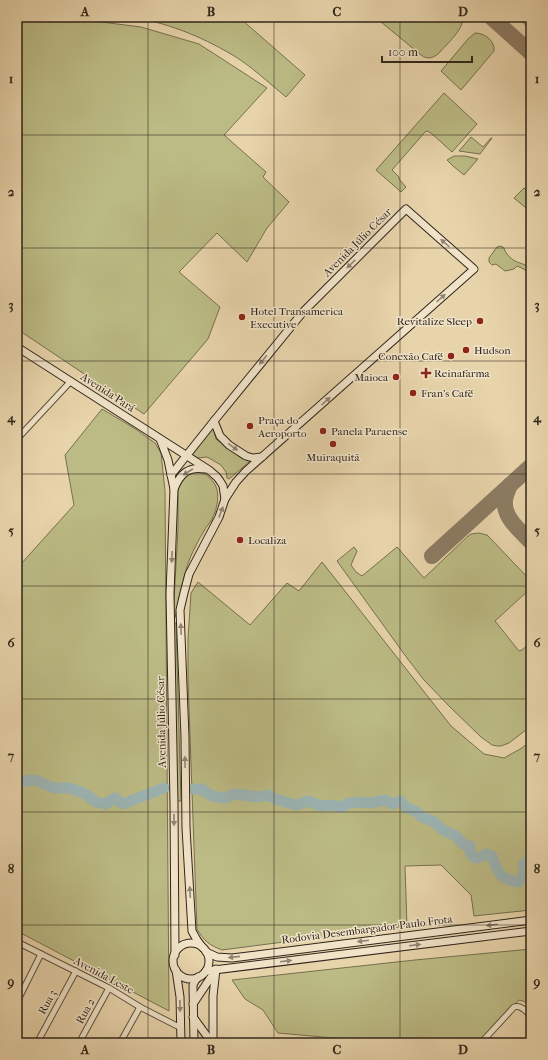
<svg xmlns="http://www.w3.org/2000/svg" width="548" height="1060" viewBox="0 0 548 1060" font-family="'IM FELL French Canon',serif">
	<rect width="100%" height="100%" fill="#e8d4ab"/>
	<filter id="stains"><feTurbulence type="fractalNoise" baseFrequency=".005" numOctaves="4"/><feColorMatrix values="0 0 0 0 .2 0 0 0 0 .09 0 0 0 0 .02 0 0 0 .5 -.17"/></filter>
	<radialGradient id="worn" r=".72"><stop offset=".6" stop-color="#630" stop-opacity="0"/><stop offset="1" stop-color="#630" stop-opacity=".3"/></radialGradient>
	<g fill="#bcbb85" stroke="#767050">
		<path d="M130 17H244L242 20 305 75 286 97C269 83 250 65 231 54 200 36 166 22 130 17Z"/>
		<path d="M375 17H463C464 29 447 44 439 53 434 58 427 60 421 55Z"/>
		<polygon points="517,17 531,17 531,30"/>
		<polygon points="78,19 141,27 199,44 267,88 224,135 266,172 263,177 289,202 267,228 247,262 217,233 179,272 220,307 208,339 144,414 17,329 17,20"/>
		<path d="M475 33C485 33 495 41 494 51L461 90 441 71 468 39Z"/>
		<polygon points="444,93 477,124 452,152 431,133 427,131 425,132 392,170 399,177 399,179 406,187 401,192 376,170"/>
		<polygon points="471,137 483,147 491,138 492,138 480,154 459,151"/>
		<polygon points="454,156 465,156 478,159 464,175 453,166 447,160"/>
		<polygon points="524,188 531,193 531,212 514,198"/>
		<path d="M501 246 504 248C505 253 511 259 515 261 521 264 526 264 531 269V276C527 271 523 268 517 266L514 269 505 271 496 264 492 265 489 262V258L497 247Z"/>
		<polygon points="102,409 134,428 155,443 161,453 165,491 169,1011 17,931 17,562 21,564 74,505 65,455"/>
		<polygon points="213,427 216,439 241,458 250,461 229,479 227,478 226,472 221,465 207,457 198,458 191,454"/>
		<path d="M194 471C203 472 208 475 214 483 221 493 217 510 211 521 209 524 206 527 204 531 199 539 194 549 190 558 183 577 179 598 175 618H173L178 529V488L183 479 187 474Z"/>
		<polygon points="479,533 487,535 490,538 531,581 531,588 495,621 519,651 522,650 531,642 531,726 509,743 501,746 497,746 492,745 481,737 450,707 424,680 407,658 337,561 354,547 357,551 351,565 356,572 362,576 397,547 424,578 468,536 471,534"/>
		<path d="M322 562 451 726 484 754 504 758 522 748 531 740V910L474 916 471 895 441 865 405 866 407 926 222 950C209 945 204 941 197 929L188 681V639L191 593 198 582 250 625 287 583 299 591Z"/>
		<polygon points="173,623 176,623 181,801 176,801"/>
		<polygon points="531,949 531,1005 529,1003 519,1000 478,1043 411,1043 404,1040 356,1040 278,1033 263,1010 245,999 232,980 415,960"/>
	</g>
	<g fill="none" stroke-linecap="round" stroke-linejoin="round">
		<g stroke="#9cb5b5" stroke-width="11">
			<polyline points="17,782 35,780 54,788 69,788 84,793 96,802 105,804 115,798 123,804 164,788"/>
			<path d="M194 789H201L212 796 224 798 235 794 257 797 268 795 278 800 296 805 308 801 321 806 330 805 341 807 349 803 358 802 370 803 386 800 392 804 400 801 407 808 417 812 422 817 433 821 443 830 456 836 463 844 470 846V852L473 857 478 858 486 854 492 856C498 872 499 879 518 882L522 878 525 870 523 865 528 861 531 863"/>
		</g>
		<g stroke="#8c7c63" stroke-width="16">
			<polyline points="491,17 531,53"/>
			<path d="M510 485C508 491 504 497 505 504 505 519 521 531 531 542"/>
			<polyline points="432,556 531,466"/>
		</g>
		<g stroke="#5d513f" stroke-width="7">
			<g id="street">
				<polyline points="17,439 71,381"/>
				<polyline points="17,942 109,988 140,1007 181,1028"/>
				<polyline points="17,1002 41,954"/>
				<polyline points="37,1043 76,971"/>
				<polyline points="79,1043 109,988"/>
				<polyline points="120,1043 140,1007"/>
				<path d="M481 1043 514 1007C521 1005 526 1011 531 1016"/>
			</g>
		</g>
		<g stroke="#2f251b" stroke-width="9">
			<g id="secondary">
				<polyline points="17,347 209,470 217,477 220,481 223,486 225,499 219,517 189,574 184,593 180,610 185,737 186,828 192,931 197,940 203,948"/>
				<polyline points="214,421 220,436 229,445 246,456 253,458 262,457"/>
				<polyline points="160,439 168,460 174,489 170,594 174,804 175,955"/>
				<polyline points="171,475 214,421 303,312 406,209 474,269 246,471 236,482 225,499"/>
				<path d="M174 489C180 474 188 466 205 469"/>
				<circle cx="191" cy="961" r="18"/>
				<polyline points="206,952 217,957 232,958 531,920"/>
				<polyline points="176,970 180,997 181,1043"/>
				<polyline points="206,971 531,931"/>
				<polyline points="193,1004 215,971"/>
				<polyline points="193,1017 212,1043"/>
				<polyline points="194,1043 193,985 195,981 198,977"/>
				<polyline points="213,1043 213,996 216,969"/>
			</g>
		</g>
		<use href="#street" stroke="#f0e3c8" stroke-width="5"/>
		<use href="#secondary" stroke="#f0e3c8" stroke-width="7"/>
	</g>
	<defs><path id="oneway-solid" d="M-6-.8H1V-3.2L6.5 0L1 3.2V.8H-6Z"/></defs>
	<g fill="#908472">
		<use href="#oneway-solid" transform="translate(445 243) rotate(-138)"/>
		<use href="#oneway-solid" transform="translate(351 264) rotate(135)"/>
		<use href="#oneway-solid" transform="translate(441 298) rotate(-42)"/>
		<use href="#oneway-solid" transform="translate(263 360) rotate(129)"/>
		<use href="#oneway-solid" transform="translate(326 401) rotate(-42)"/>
		<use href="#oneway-solid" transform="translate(233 447) rotate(36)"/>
		<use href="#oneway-solid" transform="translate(188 472) rotate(147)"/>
		<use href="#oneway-solid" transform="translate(221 512) rotate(-69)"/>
		<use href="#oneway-solid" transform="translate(172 557) rotate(92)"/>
		<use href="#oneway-solid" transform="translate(181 629) rotate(-92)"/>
		<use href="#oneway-solid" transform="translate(185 762) rotate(-91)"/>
		<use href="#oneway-solid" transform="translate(174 820) rotate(90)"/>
		<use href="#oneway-solid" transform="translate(190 892) rotate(-93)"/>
		<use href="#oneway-solid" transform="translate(492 925) rotate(173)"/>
		<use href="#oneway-solid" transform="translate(363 941) rotate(173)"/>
		<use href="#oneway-solid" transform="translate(415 945) rotate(-7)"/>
		<use href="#oneway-solid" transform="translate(234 957) rotate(174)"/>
		<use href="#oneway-solid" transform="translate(286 961) rotate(-7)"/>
		<use href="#oneway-solid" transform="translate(180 1006) rotate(89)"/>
	</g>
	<path fill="none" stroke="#2f251b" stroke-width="1" stroke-opacity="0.55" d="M148 17V1043M274 17V1043M400 17V1043M17 135H531M17 248H531M17 361H531M17 474H531M17 586H531M17 699H531M17 812H531M17 925H531"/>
	<g fill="#8f2418" stroke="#f0e3c8" stroke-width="1.5">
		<circle cx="242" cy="317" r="4"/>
		<circle cx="480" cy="321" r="4"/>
		<circle cx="466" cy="350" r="4"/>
		<circle cx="451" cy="356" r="4"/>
		<path d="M424 367h4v4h4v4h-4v4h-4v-4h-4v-4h4z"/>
		<circle cx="396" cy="377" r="4"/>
		<circle cx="413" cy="393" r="4"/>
		<circle cx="250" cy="426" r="4"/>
		<circle cx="323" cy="431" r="4"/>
		<circle cx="333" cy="444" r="4"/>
		<circle cx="240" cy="540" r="4"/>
	</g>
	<g text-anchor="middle" stroke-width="3" stroke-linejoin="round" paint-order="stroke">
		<g font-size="11" fill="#2f251b" stroke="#f0e3c8">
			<text transform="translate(357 242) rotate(-45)" y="4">Avenida Júlio César</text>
			<text transform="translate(108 392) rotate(33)" y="4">Avenida Pará</text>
			<text transform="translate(161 722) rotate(-91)" y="4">Avenida Júlio César</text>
			<text transform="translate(367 929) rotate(-7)" y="4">Rodovia Desembargador Paulo Frota</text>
			<text transform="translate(104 975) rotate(28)" y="4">Avenida Leste</text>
			<text transform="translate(47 1002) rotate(-61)" y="4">Rua 3</text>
			<text transform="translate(85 1011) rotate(-61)" y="4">Rua 2</text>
		</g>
		<g font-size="11" fill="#2f251b" stroke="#f0e3c8" text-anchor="start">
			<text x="250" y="315">Hotel Transamerica<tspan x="250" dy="13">Executive</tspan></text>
			<text x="472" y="325" text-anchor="end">Revitalize Sleep</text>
			<text x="474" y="354">Hudson</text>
			<text x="443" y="360" text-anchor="end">Conexão Café</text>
			<text x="434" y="377">Reinafarma</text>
			<text x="388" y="381" text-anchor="end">Maioca</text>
			<text x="421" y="397">Fran's Café</text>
			<text x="258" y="424">Praça do<tspan x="258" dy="13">Aeroporto</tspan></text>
			<text x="331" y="435">Panela Paraense</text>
			<text x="333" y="461" text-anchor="middle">Muiraquitã</text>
			<text x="248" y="544">Localiza</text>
		</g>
	</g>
	<rect width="548" height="1060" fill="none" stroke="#e8d4ab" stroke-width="44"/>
	<path d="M382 56v6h90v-6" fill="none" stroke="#2f251b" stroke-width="2"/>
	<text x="388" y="56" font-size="12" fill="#2f251b" stroke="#f0e3c8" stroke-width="3" paint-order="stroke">100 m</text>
	<rect x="22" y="22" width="504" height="1016" fill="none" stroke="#2f251b" stroke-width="1.5"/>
	<g font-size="13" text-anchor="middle" font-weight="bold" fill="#2f251b">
		<text x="85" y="16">A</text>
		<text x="211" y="16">B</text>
		<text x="337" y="16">C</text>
		<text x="463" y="16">D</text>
		<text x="11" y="83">1</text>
		<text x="537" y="83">1</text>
		<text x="11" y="196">2</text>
		<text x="537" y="196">2</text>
		<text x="11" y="309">3</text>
		<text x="537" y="309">3</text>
		<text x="11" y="422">4</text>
		<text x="537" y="422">4</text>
		<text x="11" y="535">5</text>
		<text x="537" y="535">5</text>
		<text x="11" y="647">6</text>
		<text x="537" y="647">6</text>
		<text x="11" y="760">7</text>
		<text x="537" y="760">7</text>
		<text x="11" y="873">8</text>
		<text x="537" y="873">8</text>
		<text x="11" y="986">9</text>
		<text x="537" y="986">9</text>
		<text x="85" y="1054">A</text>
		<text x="211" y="1054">B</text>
		<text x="337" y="1054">C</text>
		<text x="463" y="1054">D</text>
	</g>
	<rect width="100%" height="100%" filter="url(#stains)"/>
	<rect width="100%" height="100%" fill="url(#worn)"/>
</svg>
